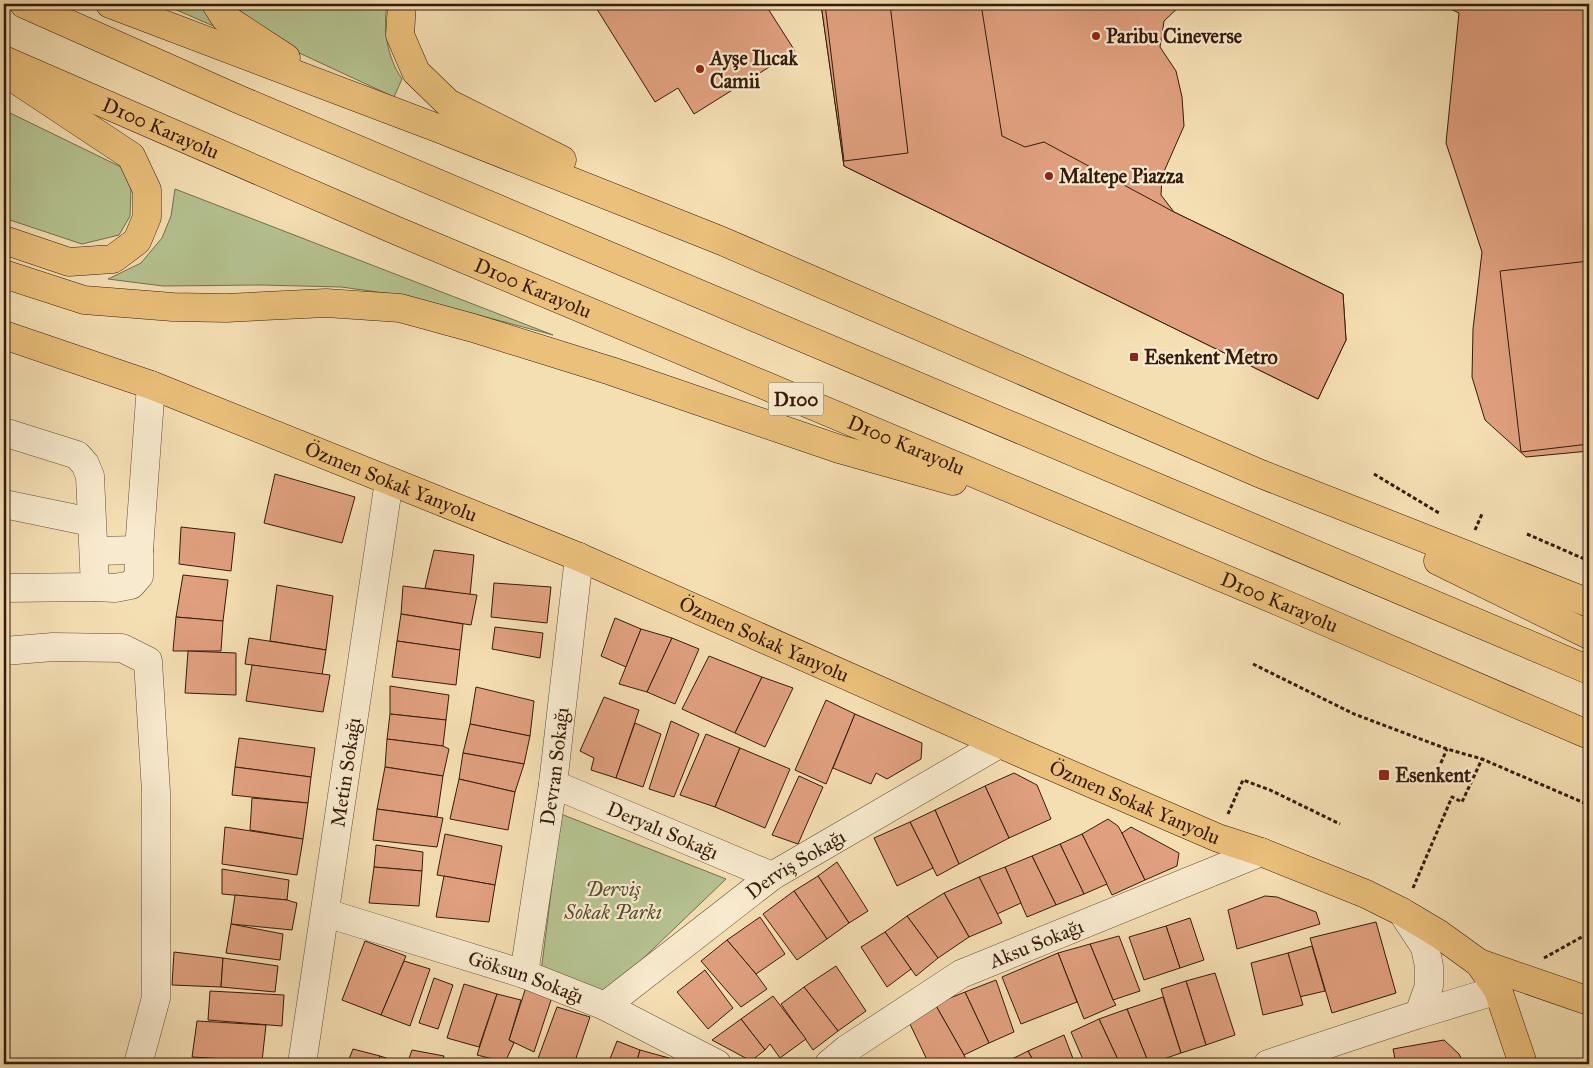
<svg xmlns="http://www.w3.org/2000/svg" width="1593" height="1068" viewBox="0 0 1593 1068" font-family="'IM FELL Great Primer',serif">
	<rect width="100%" height="100%" fill="#f4dfb3"/>
	<filter id="stains"><feTurbulence type="fractalNoise" baseFrequency=".004" numOctaves="4"/><feColorMatrix values="0 0 0 0 .2 0 0 0 0 .09 0 0 0 0 .02 0 0 0 .5 -.17"/></filter>
	<radialGradient id="worn" r=".72"><stop offset=".6" stop-color="#630" stop-opacity="0"/><stop offset="1" stop-color="#630" stop-opacity=".3"/></radialGradient>
	<g fill="#b5c391" stroke="#756f4e">
		<polygon points="163,4 201,4 225,31"/>
		<path d="M231 4H387C383 30 387 57 402 79L394 97 282 45Z"/>
		<polygon points="4,110 121,167 131,189 130,216 119,235 82,244 4,218"/>
		<polygon points="175,189 553,335 407,296 341,287 261,285 163,286 108,279 141,263 162,238 171,216"/>
		<polygon points="561,814 726,879 608,992 541,972"/>
	</g>
	<g fill="#e0a07f" stroke="#351b0a">
		<polygon points="599,4 765,4 795,51 694,114 678,88 655,102 595,6"/>
		<polygon points="821,4 1182,4 1164,21 1160,47 1176,71 1182,97 1184,126 1162,176 1161,195 1174,212 1343,294 1346,340 1318,399 844,166"/>
		<polygon points="821,4 981,4 1002,136 1025,147 1044,142 1174,212 1343,294 1346,340 1318,399 844,166"/>
		<polygon points="825,4 890,4 908,153 844,161"/>
		<polygon points="1440,4 1589,4 1589,451 1526,457 1485,420 1472,377 1473,329 1482,252 1446,143 1459,13"/>
		<polygon points="1589,261 1589,444 1521,452 1500,271"/>
		<polygon points="275,474 355,497 342,543 264,523"/>
		<polygon points="181,527 235,533 231,571 179,564"/>
		<polygon points="434,550 474,555 470,595 425,588"/>
		<polygon points="183,575 228,580 223,621 176,617"/>
		<polygon points="494,583 551,587 547,623 491,617"/>
		<polygon points="277,585 333,596 326,650 270,641"/>
		<polygon points="403,586 477,595 471,625 401,614"/>
		<polygon points="401,614 463,624 460,650 397,641"/>
		<polygon points="176,617 223,621 221,651 173,651"/>
		<polygon points="615,618 641,629 626,667 601,656"/>
		<polygon points="495,627 543,633 540,658 492,649"/>
		<polygon points="641,629 672,638 647,692 619,684"/>
		<polygon points="249,638 326,650 322,675 245,664"/>
		<polygon points="672,638 699,649 675,704 647,692"/>
		<polygon points="397,641 460,650 456,685 392,677"/>
		<polygon points="188,651 236,653 236,695 185,693"/>
		<polygon points="709,656 762,677 735,733 682,709"/>
		<polygon points="252,665 330,675 323,712 246,701"/>
		<polygon points="762,677 793,688 765,747 735,733"/>
		<polygon points="390,686 449,695 446,720 390,714"/>
		<polygon points="476,687 534,701 530,736 470,724"/>
		<polygon points="604,697 639,710 616,778 591,770 594,758 580,751"/>
		<polygon points="826,700 855,714 826,784 795,770"/>
		<polygon points="390,714 446,720 443,746 387,739"/>
		<polygon points="855,714 922,743 921,759 887,779 876,773 871,784 833,768"/>
		<polygon points="671,721 699,734 674,797 649,789"/>
		<polygon points="635,723 661,734 643,787 616,778"/>
		<polygon points="470,724 530,736 524,764 463,753"/>
		<polygon points="706,734 740,748 715,807 680,795"/>
		<polygon points="239,738 315,748 311,777 235,767"/>
		<polygon points="387,739 443,746 449,749 443,776 385,767"/>
		<polygon points="740,748 790,769 765,828 715,807"/>
		<polygon points="463,753 524,764 515,792 459,779"/>
		<polygon points="235,767 311,777 308,803 232,795"/>
		<polygon points="385,767 443,776 437,817 377,809"/>
		<polygon points="1014,773 1037,785 1051,819 1009,838 985,786"/>
		<polygon points="799,776 823,787 798,844 772,835"/>
		<polygon points="459,779 515,792 508,830 450,819"/>
		<polygon points="985,786 1009,838 959,864 935,810"/>
		<polygon points="252,798 308,803 303,839 250,830"/>
		<polygon points="377,809 443,818 437,847 373,840"/>
		<polygon points="935,810 959,864 937,876 910,822"/>
		<polygon points="1108,819 1118,826 1122,833 1145,880 1112,895 1082,834"/>
		<polygon points="910,822 933,868 897,886 874,838"/>
		<polygon points="225,827 303,839 297,875 222,864"/>
		<polygon points="1131,827 1179,853 1177,866 1145,880 1122,833"/>
		<polygon points="445,834 502,846 495,885 437,875"/>
		<polygon points="1082,834 1107,884 1084,894 1060,844"/>
		<polygon points="1060,844 1084,894 1056,905 1032,856"/>
		<polygon points="376,845 423,852 422,871 374,867"/>
		<polygon points="1032,856 1056,905 1027,917 1005,867"/>
		<polygon points="837,862 868,911 849,923 818,876"/>
		<polygon points="374,867 422,871 419,906 369,903"/>
		<polygon points="1005,867 1021,903 997,914 979,877"/>
		<polygon points="222,869 289,880 287,900 222,894"/>
		<polygon points="444,876 495,885 489,922 436,917"/>
		<polygon points="818,876 849,923 827,939 794,891"/>
		<polygon points="979,877 1002,923 969,937 944,893"/>
		<polygon points="794,891 827,939 797,960 763,914"/>
		<polygon points="944,893 969,937 938,958 907,916"/>
		<polygon points="235,895 287,900 297,903 292,930 231,924"/>
		<polygon points="1265,896 1277,897 1316,912 1320,924 1237,949 1228,910"/>
		<polygon points="907,916 938,958 916,976 885,932"/>
		<polygon points="760,917 785,954 756,974 727,940"/>
		<polygon points="1190,918 1204,960 1180,968 1166,926"/>
		<polygon points="1376,922 1396,993 1332,1013 1310,938"/>
		<polygon points="231,924 283,934 280,960 226,953"/>
		<polygon points="1166,926 1180,968 1144,980 1129,937"/>
		<polygon points="885,932 911,969 887,987 861,947"/>
		<polygon points="1119,936 1140,991 1113,1000 1090,944"/>
		<polygon points="727,940 756,974 767,989 741,1007 701,961"/>
		<polygon points="365,941 406,956 381,1015 342,1000"/>
		<polygon points="1090,944 1113,1000 1116,1005 1084,1019 1058,953"/>
		<polygon points="1312,946 1325,991 1299,997 1288,953"/>
		<polygon points="174,952 223,958 221,987 172,985"/>
		<polygon points="1058,953 1077,1002 1021,1024 1002,977"/>
		<polygon points="1288,953 1303,1005 1263,1015 1251,963"/>
		<polygon points="223,958 278,966 275,992 221,987"/>
		<polygon points="404,961 430,969 410,1026 381,1015"/>
		<polygon points="836,966 866,1011 838,1031 804,987"/>
		<polygon points="705,970 733,1008 708,1029 677,992"/>
		<polygon points="1215,973 1235,1035 1206,1045 1186,981"/>
		<polygon points="434,978 453,985 438,1029 419,1023"/>
		<polygon points="996,980 1014,1032 989,1043 965,992"/>
		<polygon points="1186,981 1206,1045 1181,1053 1161,989"/>
		<polygon points="464,984 497,994 479,1047 447,1038"/>
		<polygon points="526,987 552,997 534,1052 509,1040"/>
		<polygon points="804,987 838,1031 813,1050 781,1004"/>
		<polygon points="210,991 284,995 282,1026 208,1020"/>
		<polygon points="965,992 989,1043 964,1055 935,1004"/>
		<polygon points="497,994 521,1000 509,1040 514,1043 505,1062 477,1055"/>
		<polygon points="773,996 806,1039 780,1058 770,1044 765,1050 741,1019"/>
		<polygon points="1163,997 1181,1053 1149,1064 1127,1009"/>
		<polygon points="935,1004 964,1055 968,1063 966,1064 929,1064 909,1022"/>
		<polygon points="557,1007 590,1017 574,1064 536,1064"/>
		<polygon points="1127,1009 1149,1064 1120,1064 1099,1019"/>
		<polygon points="741,1019 765,1050 751,1061 712,1040"/>
		<polygon points="1099,1019 1120,1064 1085,1064 1071,1032"/>
		<polygon points="197,1021 266,1025 262,1061 192,1057"/>
		<polygon points="1064,1035 1075,1064 1035,1064 1028,1051"/>
		<polygon points="1444,1040 1459,1054 1464,1064 1396,1064 1393,1049"/>
		<polygon points="617,1041 640,1050 636,1064 608,1064"/>
		<polygon points="353,1049 380,1056 378,1064 347,1064"/>
		<polygon points="412,1050 444,1056 441,1064 407,1064"/>
		<polygon points="640,1050 669,1058 667,1064 636,1064"/>
		<polygon points="1028,1051 1035,1064 1005,1064 1004,1063"/>
		<polygon points="380,1056 404,1064 378,1064"/>
	</g>
	<g fill="none" stroke-linecap="round" stroke-linejoin="round">
		<g stroke="#654c34" stroke-width="29">
			<g id="minor">
				<polyline points="4,432 77,455 85,464 90,476 95,587"/>
				<polyline points="4,504 91,522"/>
				<polyline points="94,551 139,550"/>
				<polyline points="4,588 95,587 115,588 131,585 139,576 139,550 151,385"/>
				<polyline points="4,651 53,647 122,648 148,661 156,792 156,998 138,1064"/>
				<path id="s1" d="M553 784 772 876"/>
				<polyline points="1402,912 1425,947 1429,966 1429,986 1419,1014"/>
				<path id="s2" d="M326 913 524 974 605 1006 717 1064"/>
				<path id="s3" d="M524 974 553 784 579 557"/>
				<path id="s4" d="M605 1006 772 876 999 744"/>
				<path id="s5" d="M302 1064 389 481"/>
				<path id="s6" d="M829 1064 847 1049 961 974 1261 852"/>
				<polyline points="1268,1064 1419,1014 1498,990"/>
			</g>
		</g>
		<g stroke="#351b0a" stroke-width="29">
			<g id="major">
				<path id="s7" d="M4 335 151 385 579 557 1023 754 1218 838 1261 852 1366 894 1402 912 1439 934 1479 963 1498 990 1523 1064"/>
				<polyline points="1479,963 1589,1001"/>
			</g>
		</g>
		<g stroke="#351b0a" stroke-width="29">
			<g id="highway">
				<polyline points="24,4 238,99 1589,670"/>
				<polyline points="110,4 440,129 722,241 1261,474 1589,603"/>
				<polyline points="216,4 225,18 286,58"/>
				<polyline points="402,4 400,35 416,72 448,103 562,160"/>
				<path id="s8" d="M4 60 395 230 1280 602 1589 735"/>
				<polyline points="4,240 69,262 113,259 137,241 147,217 147,190 131,156 15,79"/>
				<polyline points="4,274 84,300 173,307 226,308 326,303 400,308 473,328 611,371 839,449 953,481"/>
				<polyline points="1438,561 1589,635"/>
			</g>
		</g>
		<g stroke="#351b0a" stroke-width="3" stroke-dasharray="4 2.5" stroke-linecap="butt">
			<polyline points="1374,474 1439,513"/>
			<polyline points="1475,530 1482,514"/>
			<polyline points="1527,534 1589,561"/>
			<polyline points="1253,664 1354,714 1447,749 1482,759 1589,805"/>
			<polyline points="1433,781 1447,749"/>
			<polyline points="1228,814 1243,780 1270,790 1340,824"/>
			<polyline points="1413,888 1452,797 1462,802 1482,759"/>
			<polyline points="1544,958 1589,933"/>
		</g>
		<use href="#minor" stroke="#f8eace" stroke-width="28"/>
		<use href="#major" stroke="#eac07a" stroke-width="28"/>
		<use href="#highway" stroke="#eac07a" stroke-width="28"/>
	</g>
	<g fill="#8f2418" stroke="#f8eace" stroke-width="2">
		<circle cx="1096" cy="36" r="5"/>
		<circle cx="700" cy="69" r="5"/>
		<circle cx="1049" cy="176" r="5"/>
		<rect x="1129" y="352" width="10" height="10" rx="2.5"/>
		<rect x="1378" y="769" width="12" height="12" rx="2.5"/>
	</g>
	<g text-anchor="middle" stroke-width="4.5" stroke-linejoin="round" paint-order="stroke">
		<rect fill="#f8eace" stroke="#705945" stroke-width="1" x="768.5" y="382.5" width="55" height="33" rx="4"/>
		<g font-size="19" font-weight="bold" fill="#351b0a">
			<text x="796" y="406">D100</text>
		</g>
		<g font-size="20" font-weight="bold" fill="#351b0a" stroke="#f8eace" text-anchor="start">
			<text x="1106" y="43">Paribu Cineverse</text>
			<text x="710" y="65">Ayşe Ilıcak<tspan x="710" dy="23">Camii</tspan></text>
			<text x="1059" y="183">Maltepe Piazza</text>
			<text x="1144" y="364">Esenkent Metro</text>
			<text x="1395" y="782">Esenkent</text>
		</g>
		<g font-size="20" fill="#351b0a" stroke="#f8eace">
			<text dy="7" stroke="none"><textPath href="#s8" startOffset="171">D100 Karayolu</textPath></text>
			<text dy="7" stroke="none"><textPath href="#s8" startOffset="576">D100 Karayolu</textPath></text>
			<text dy="7" stroke="none"><textPath href="#s8" startOffset="981">D100 Karayolu</textPath></text>
			<text dy="7" stroke="none"><textPath href="#s7" startOffset="414">Özmen Sokak Yanyolu</textPath></text>
			<text dy="7" stroke="none"><textPath href="#s8" startOffset="1386">D100 Karayolu</textPath></text>
			<text dy="7" stroke="none"><textPath href="#s7" startOffset="819">Özmen Sokak Yanyolu</textPath></text>
			<text dy="7" stroke="none"><textPath href="#s3" startOffset="210">Devran Sokağı</textPath></text>
			<text dy="7" stroke="none"><textPath href="#s5" startOffset="295">Metin Sokağı</textPath></text>
			<text dy="7" stroke="none"><textPath href="#s7" startOffset="1224">Özmen Sokak Yanyolu</textPath></text>
			<text dy="7" stroke="none"><textPath href="#s1" startOffset="119">Deryalı Sokağı</textPath></text>
			<text dy="7" stroke="none"><textPath href="#s4" startOffset="238">Derviş Sokağı</textPath></text>
			<text dy="7" stroke="none"><textPath href="#s6" startOffset="241">Aksu Sokağı</textPath></text>
			<text dy="7" stroke="none"><textPath href="#s2" startOffset="210">Göksun Sokağı</textPath></text>
		</g>
		<g font-size="20" font-style="italic" fill="#5b4d32" stroke="#f8eace">
			<text x="613" y="896">Derviş<tspan x="613" dy="23">Sokak Parkı</tspan></text>
		</g>
	</g>
	<rect width="1593" height="1068" fill="none" stroke="#f4dfb3" stroke-width="20"/>
	<rect x="5" y="5" width="1583" height="1058" fill="none" stroke="#351b0a" stroke-width="2.5"/>
	<rect x="10" y="10" width="1573" height="1048" fill="none" stroke="#351b0a"/>
	<rect width="100%" height="100%" filter="url(#stains)"/>
	<rect width="100%" height="100%" fill="url(#worn)"/>
</svg>
